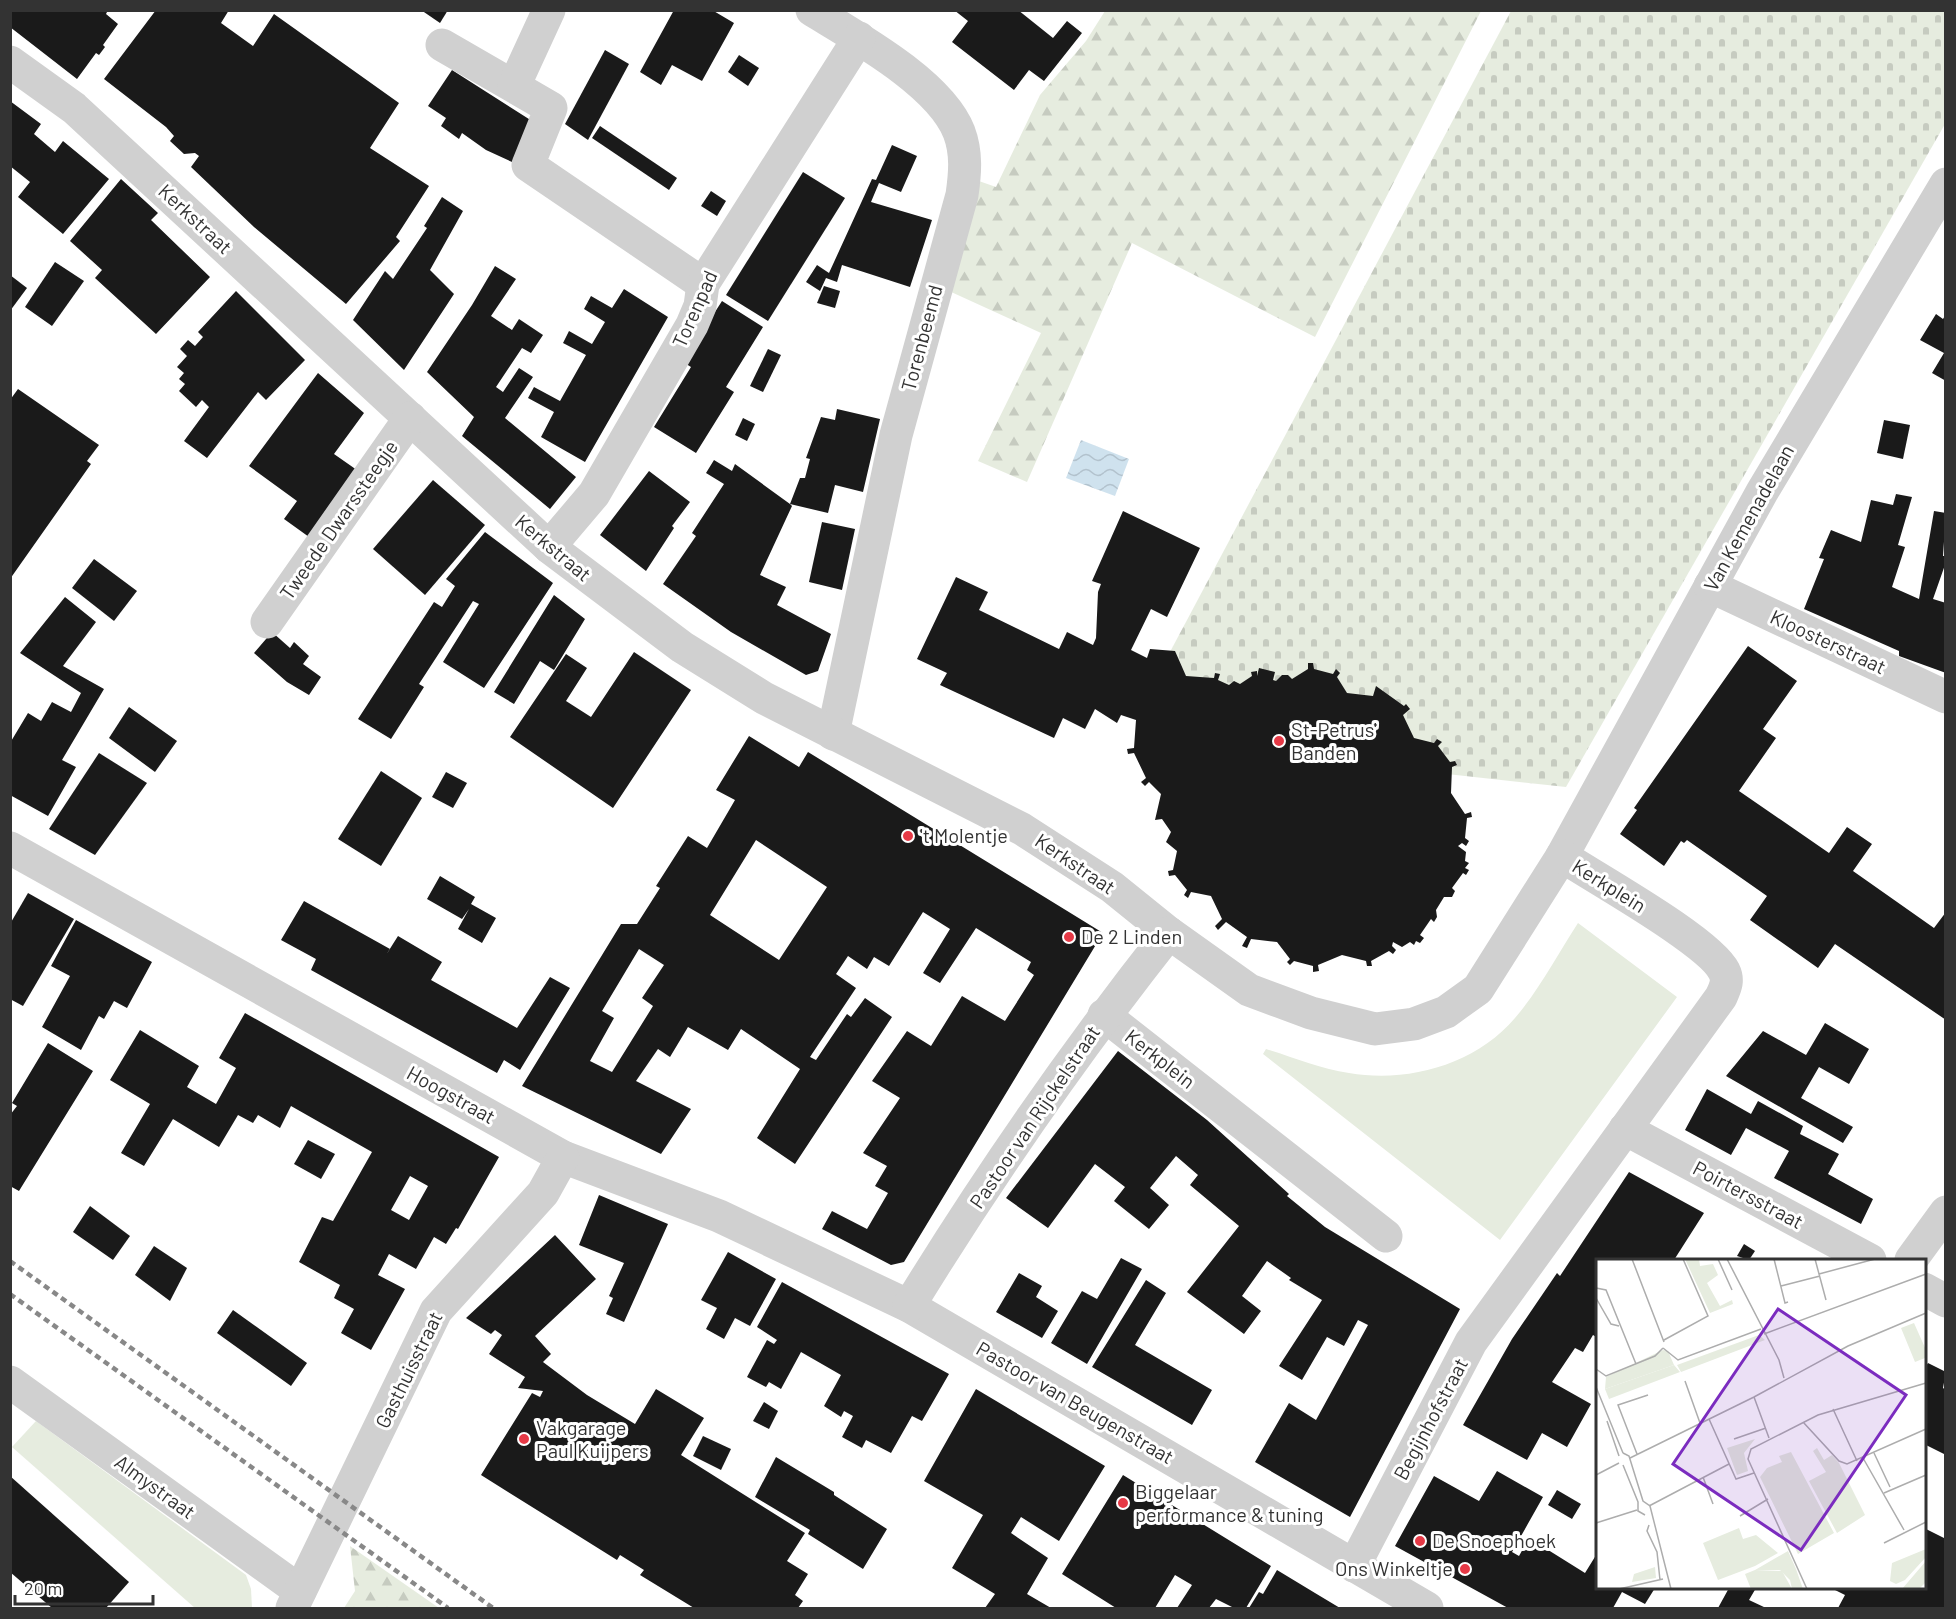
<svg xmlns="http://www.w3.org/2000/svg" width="1956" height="1619" viewBox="0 0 1956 1619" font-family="Barlow,sans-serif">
	<defs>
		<pattern id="forest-firs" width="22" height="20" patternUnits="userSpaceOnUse" patternTransform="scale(1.5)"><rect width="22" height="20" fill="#e6ecdf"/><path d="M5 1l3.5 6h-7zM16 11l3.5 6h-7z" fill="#c6cbc0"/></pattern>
		<pattern id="cemetery-stones" width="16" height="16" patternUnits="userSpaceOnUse" patternTransform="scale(1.5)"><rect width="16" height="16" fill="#e6ecdf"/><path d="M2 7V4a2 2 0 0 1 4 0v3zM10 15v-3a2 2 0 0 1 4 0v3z" fill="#c6cbc0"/></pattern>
		<pattern id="water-waves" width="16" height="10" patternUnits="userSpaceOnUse" patternTransform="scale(1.5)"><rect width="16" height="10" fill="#cfe2ee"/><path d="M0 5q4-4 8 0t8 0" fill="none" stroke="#b2c2cd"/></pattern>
	</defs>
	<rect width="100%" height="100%" fill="#fff"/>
	<g fill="#e6ecdf">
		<path d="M1578 923 1677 997 1500 1240 1263 1054 1266 1049C1293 1057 1321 1069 1349 1073 1408 1083 1475 1065 1515 1018 1539 990 1558 954 1578 923Z"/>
		<polygon points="36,1421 246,1575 251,1589 252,1608 195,1608 12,1447"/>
	</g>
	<g fill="url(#forest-firs)">
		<polygon points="1105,11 1481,11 1315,337 1132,243 1027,482 978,461 1041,333 949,291 976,180 996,187 1040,95 1086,41"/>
		<polygon points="350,1546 439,1608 344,1608 355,1591"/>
	</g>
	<polygon fill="url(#cemetery-stones)" points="1511,11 1945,11 1945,124 1566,787 1447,774 1272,743 1162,667"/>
	<polygon fill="url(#water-waves)" points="1081,440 1129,459 1115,496 1066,478"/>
	<g fill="#1a1a1a" fill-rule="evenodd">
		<polygon points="10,10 108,10 106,14 118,24 103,45 105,47 99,55 96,53 77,79 10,27"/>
		<polygon points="156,10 229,10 221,23 253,46 274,14 399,103 370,148 429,186 396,237 400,241 346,304 254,227 191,167 199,156 195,153 184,154 170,141 174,136 166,127 104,79"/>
		<polygon points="421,10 448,10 440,23"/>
		<polygon points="674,10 712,10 734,23 702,81 672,65 661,85 640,72"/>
		<polygon points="954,10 1018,10 1053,38 1067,21 1082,33 1044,81 1029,70 1014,90 952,42 968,21"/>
		<polygon points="605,50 629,64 588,140 565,124"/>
		<polygon points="739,55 759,68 748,86 728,72"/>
		<polygon points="452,70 532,121 512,162 486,150 462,133 459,139 441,126 446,118 428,106"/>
		<polygon points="10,101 41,124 34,134 55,152 63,141 109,179 63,234 18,197 30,182 10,166"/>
		<polygon points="600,126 677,178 669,190 592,138"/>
		<polygon points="892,145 917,156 901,192 879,183 871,202 932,220 910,287 842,265 837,282 826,278 820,291 806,282 817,265 829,273 872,179 876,180"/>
		<polygon points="803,172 845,198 768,321 726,295"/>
		<polygon points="121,179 158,213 151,220 210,277 156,334 95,278 102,270 70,241"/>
		<polygon points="711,191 726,201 717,216 701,206"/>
		<polygon points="442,197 463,211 430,270 454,294 404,370 353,320 385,271 393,279 427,228 424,226"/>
		<polygon points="55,262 84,281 52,326 25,307"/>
		<polygon points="495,266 516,279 491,316 512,330 519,319 543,335 531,353 522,348 496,387 503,392 519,368 533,377 505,418 576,477 550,509 462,436 474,417 427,372 472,305"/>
		<polygon points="10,275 27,288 10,311"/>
		<polygon points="824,286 840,291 835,308 817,303"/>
		<polygon points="624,289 668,317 585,462 541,437 554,412 528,398 534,387 560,401 586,355 563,343 569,331 592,344 605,322 584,309 591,296 612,308"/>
		<polygon points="236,291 305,360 266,400 258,392 207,458 184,441 209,407 202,400 196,407 179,391 185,384 179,379 184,373 177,367 187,356 180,349 188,340 195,346 203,337 198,332"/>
		<polygon points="722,301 763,327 726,387 734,392 696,453 654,427 691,367 683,362"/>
		<polygon points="1936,314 1943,319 1946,314 1946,381 1932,373 1944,353 1920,340"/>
		<polygon points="768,349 781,355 763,392 750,386"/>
		<polygon points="318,373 364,413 334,454 364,475 316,542 284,519 297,501 249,466"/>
		<polygon points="18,389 99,445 87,461 91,464 10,579 10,400"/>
		<polygon points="837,409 880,419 863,492 835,485 828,513 790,504 792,506 760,575 786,587 777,605 831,634 818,671 806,675 731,632 663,584 696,536 692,533 724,484 706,473 714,460 732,471 735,464 790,504 800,478 805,478 810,459 806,458 821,417 835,420"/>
		<polygon points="743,418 755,424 747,441 735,435"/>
		<polygon points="1884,420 1910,425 1903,459 1877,453"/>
		<polygon points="649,471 690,502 672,526 674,528 646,571 600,535"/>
		<polygon points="433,480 485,525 425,595 373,549"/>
		<polygon points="1896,494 1912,497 1898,545 1905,547 1892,587 1919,599 1934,511 1946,513 1943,556 1946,556 1946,562 1933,599 1946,603 1946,673 1899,656 1899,651 1804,609 1824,559 1819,558 1831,530 1861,542 1871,500 1893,505"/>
		<polygon points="1123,511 1200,548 1167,617 1151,609 1131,650 1147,658 1150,649 1175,651 1186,676 1214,678 1215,673 1220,674 1218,680 1229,685 1234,681 1240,684 1252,676 1251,672 1257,671 1257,676 1259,668 1275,672 1273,680 1276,681 1282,675 1288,675 1292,679 1308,669 1308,663 1313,663 1314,669 1333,674 1336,669 1340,673 1337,677 1347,693 1373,696 1376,686 1404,706 1406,704 1410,709 1403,715 1414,738 1434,743 1437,739 1442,742 1438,746 1450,762 1455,761 1457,765 1452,767 1451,793 1465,814 1471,812 1472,817 1467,818 1465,838 1469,841 1466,846 1462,843 1458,846 1466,852 1465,861 1469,863 1465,868 1469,870 1466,875 1463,873 1452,888 1455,891 1452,897 1444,897 1436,910 1437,917 1434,922 1431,919 1420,935 1424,938 1420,943 1416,941 1414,945 1410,942 1402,947 1393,942 1392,946 1396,950 1393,954 1389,951 1371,961 1372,966 1367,966 1366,961 1342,955 1318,965 1319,971 1313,972 1313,966 1294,961 1290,965 1287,962 1290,959 1277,942 1251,939 1247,948 1242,946 1247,937 1226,922 1218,930 1215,926 1222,919 1211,896 1191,892 1188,898 1184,895 1187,890 1175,875 1169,876 1168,871 1173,870 1177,851 1166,842 1171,832 1162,819 1155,820 1161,794 1149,782 1145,786 1141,782 1146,778 1134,753 1128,754 1127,749 1134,748 1136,720 1121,715 1117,723 1095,709 1085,729 1063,718 1054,738 940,685 947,673 917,659 956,577 988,592 979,610 1059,649 1067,632 1093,645 1096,638 1098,592 1101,584 1092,581"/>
		<polygon points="822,522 855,529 842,590 809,582"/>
		<polygon points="485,532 553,583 484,688 443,662 479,604 473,601 419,684 424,687 391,739 358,719 434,602 442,607 455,586 446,579"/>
		<polygon points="94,559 137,591 114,621 72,588"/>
		<polygon points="554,595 585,619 554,670 540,661 514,704 494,692"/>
		<polygon points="65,597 96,622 63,666 104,689 62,760 76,767 48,816 10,795 10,743 28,713 41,721 52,702 71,712 81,693 20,653"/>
		<polygon points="272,632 290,648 294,642 309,656 303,664 321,677 309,695 287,682 254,653"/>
		<polygon points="1748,646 1797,681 1763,729 1776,738 1739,791 1829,853 1847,827 1872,844 1853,871 1934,928 1946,912 1946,1020 1835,944 1818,968 1750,920 1767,896 1687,840 1684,843 1681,841 1664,866 1620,834 1637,810 1634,808"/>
		<polygon points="634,652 691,690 613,808 510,737 566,654 587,668 566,701 591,717"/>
		<polygon points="129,707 177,741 155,772 109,738"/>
		<path d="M749 736 799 767 808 752 1103 933 904 1262 891 1265 822 1229 832 1211 867 1229 888 1193 875 1186 887 1166 863 1153 900 1098 872 1081 907 1031 931 1046 962 996 1005 1021 1034 975 1027 970 1031 962 976 928 940 983 923 973 950 929 923 912 889 966 874 957 867 969 848 956 836 974 856 988 810 1057 816 1060 847 1014 851 1017 865 998 892 1017 795 1164 757 1138 800 1069 741 1029 728 1050 688 1027 670 1057 658 1049 636 1081 691 1109 661 1154 522 1086 621 924H637L660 888 656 886 688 836 707 848 735 800 716 790ZM756 840 827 887 779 960 710 915ZM639 949 664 965 642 998 653 1006 612 1072 590 1061 614 1018 602 1011Z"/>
		<polygon points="99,753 147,783 95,855 49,829"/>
		<polygon points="381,771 422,798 381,866 338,839"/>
		<polygon points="446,772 467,783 453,808 432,797"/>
		<polygon points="440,876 475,897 471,904 496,918 482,943 458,929 469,909 462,919 427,899"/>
		<polygon points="28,893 74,919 23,1006 10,999 10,924"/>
		<polygon points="304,901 390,949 386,955 398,936 442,962 431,980 517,1028 550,977 570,988 520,1070 504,1060 497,1073 311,970 316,959 281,940"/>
		<polygon points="76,920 152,962 127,1008 114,1001 104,1019 99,1016 81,1050 42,1027 70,976 51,966"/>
		<path d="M245 1013 499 1157 458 1229 456 1228 446 1244 434 1237 416 1269 389 1254 378 1275 405 1289 371 1350 341 1333 354 1309 334 1298 340 1285 299 1262 322 1217 333 1221 372 1152 291 1106 280 1128 258 1115 253 1123 238 1115 219 1147 173 1119 144 1166 121 1153 150 1104 110 1080 140 1030 199 1066 187 1087 216 1104 236 1068 219 1058ZM410 1176 428 1186 409 1220 391 1210Z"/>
		<polygon points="1825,1023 1869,1049 1849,1084 1819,1067 1801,1098 1853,1127 1843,1143 1726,1076 1763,1031 1806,1055"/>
		<polygon points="48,1043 93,1071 19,1191 10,1186 10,1115 17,1106 12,1103"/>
		<polygon points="1118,1051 1207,1120 1289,1194 1287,1196 1325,1227 1460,1309 1350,1517 1255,1462 1289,1403 1316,1420 1368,1325 1358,1320 1344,1346 1327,1337 1302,1380 1279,1366 1322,1300 1289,1280 1291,1278 1267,1261 1242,1296 1261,1311 1244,1334 1187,1292 1239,1226 1190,1185 1198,1175 1176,1156 1150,1188 1169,1205 1149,1229 1114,1201 1125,1187 1095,1164 1048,1228 1006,1198"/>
		<polygon points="1707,1089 1751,1114 1758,1101 1803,1126 1800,1134 1839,1154 1828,1174 1873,1199 1861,1224 1774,1178 1789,1151 1746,1128 1731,1155 1685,1130"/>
		<polygon points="308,1140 335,1154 321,1179 294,1164"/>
		<polygon points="1629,1172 1704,1213 1674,1260 1598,1260 1598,1338 1593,1335 1583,1352 1575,1348 1552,1382 1591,1404 1567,1447 1542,1433 1527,1460 1463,1425 1512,1339 1557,1273 1560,1276"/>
		<polygon points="599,1195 668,1224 624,1322 606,1314 613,1298 609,1296 624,1263 579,1245"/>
		<polygon points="90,1206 130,1236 113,1260 73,1232"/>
		<polygon points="555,1235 596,1279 535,1336 551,1354 543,1362 587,1395 635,1424 656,1389 704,1418 681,1455 805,1533 787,1561 808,1574 795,1595 803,1601 798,1608 694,1608 640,1575 644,1570 620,1555 617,1560 481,1475 532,1393 540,1397 543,1391 518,1388 525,1377 489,1354 502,1335 495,1330 491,1334 466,1318"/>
		<polygon points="1744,1244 1755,1251 1749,1260 1737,1256"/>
		<polygon points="154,1246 187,1268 170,1301 135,1275"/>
		<polygon points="728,1252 776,1279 750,1326 735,1318 724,1339 706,1329 717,1308 701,1300"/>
		<polygon points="1121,1258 1142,1269 1087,1364 1051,1343 1082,1291 1097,1299"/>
		<polygon points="1019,1273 1042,1286 1036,1297 1058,1311 1042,1338 996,1312"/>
		<polygon points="1146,1280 1166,1293 1135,1345 1212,1390 1192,1425 1092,1367"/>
		<polygon points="782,1282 949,1374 922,1421 912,1416 891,1453 866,1440 862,1448 842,1437 853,1416 844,1411 841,1417 824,1406 841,1375 801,1352 781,1389 769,1382 766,1387 747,1377 767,1340 774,1344 777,1340 757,1327"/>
		<polygon points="233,1310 307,1363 291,1386 217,1333"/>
		<polygon points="1928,1363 1946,1372 1943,1388 1946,1390 1946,1455 1924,1444 1924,1369"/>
		<polygon points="976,1389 1105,1466 1059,1541 1021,1517 1011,1533 1048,1558 1027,1594 1051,1608 985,1608 995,1594 952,1568 983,1515 924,1481"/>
		<polygon points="764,1402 778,1411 769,1429 753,1421"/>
		<polygon points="703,1436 731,1449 721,1470 693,1456"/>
		<polygon points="776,1457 834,1492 834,1495 887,1529 863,1569 808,1534 810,1530 755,1497"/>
		<polygon points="1497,1471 1543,1497 1512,1552 1519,1556 1529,1538 1585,1573 1598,1552 1598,1588 1655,1588 1645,1604 1622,1592 1613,1608 1508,1608 1395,1546 1434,1476 1479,1501"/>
		<polygon points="1123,1475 1271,1566 1246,1608 1234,1608 1216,1599 1209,1608 1177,1608 1192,1585 1175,1575 1155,1608 1116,1608 1062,1574"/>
		<polygon points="10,1476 129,1582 106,1608 52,1608 10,1572"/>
		<polygon points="1557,1490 1581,1504 1572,1519 1548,1505"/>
		<polygon points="1924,1528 1946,1539 1946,1608 1838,1608 1845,1595 1831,1588 1924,1588"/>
		<polygon points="1277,1570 1315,1593 1340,1608 1249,1608 1259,1592 1263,1594"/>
		<polygon points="1729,1588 1756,1588 1749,1600 1766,1608 1718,1608"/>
	</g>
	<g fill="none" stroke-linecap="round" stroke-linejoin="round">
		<g stroke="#d0d0d0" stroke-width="33">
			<path d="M812 10C856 37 940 83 959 132 967 153 965 174 962 195L896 435 833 734"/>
			<polyline points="442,45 551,108 528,165 703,284"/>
			<polyline points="10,62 74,108 549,547 682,647 764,698 1022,829 1112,887 1169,933 1249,990 1311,1013 1375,1029 1414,1024 1446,1012 1478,989 1562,856 1762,492 1946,184"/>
			<polyline points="514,86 549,10"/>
			<polyline points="549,547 594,494 692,325 700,306 703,284 859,38"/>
			<polyline points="1710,586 1946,697"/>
			<polyline points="267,622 410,418"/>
			<polyline points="10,848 563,1157 719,1216 909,1306 1427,1608"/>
			<polyline points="1104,1015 1386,1236"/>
			<polyline points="1625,1129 1870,1260"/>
			<polyline points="1911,1260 1946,1212"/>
			<polyline points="1924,1289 1946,1301"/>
			<path d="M909 1306C988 1177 1075 1052 1169 933"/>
			<polyline points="10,1382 300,1591"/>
			<path d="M1354 1566 1471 1342 1721 997C1725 988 1729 981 1724 971 1709 941 1595 878 1562 856"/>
			<polyline points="292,1608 436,1311 543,1193 563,1157"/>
		</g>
		<g stroke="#888" stroke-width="4.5" stroke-dasharray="6 4.5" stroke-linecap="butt">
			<polyline points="10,1261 493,1608"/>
			<polyline points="10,1294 448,1608"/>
		</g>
	</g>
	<g fill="#e63946" stroke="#fff" stroke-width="2">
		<circle cx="1279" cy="741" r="6"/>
		<circle cx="908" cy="836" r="6"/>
		<circle cx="1069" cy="937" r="6"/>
		<circle cx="524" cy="1439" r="6"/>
		<circle cx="1123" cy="1503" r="6"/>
		<circle cx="1420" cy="1541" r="6"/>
		<circle cx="1465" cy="1569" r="6"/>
	</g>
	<g text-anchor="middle" stroke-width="6" stroke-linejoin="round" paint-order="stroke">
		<g font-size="20" fill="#333" stroke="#fff">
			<text transform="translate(195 219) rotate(43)" y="7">Kerkstraat</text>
			<text transform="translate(695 309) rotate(-66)" y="7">Torenpad</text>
			<text transform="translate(922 338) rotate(-75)" y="7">Torenbeemd</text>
			<text transform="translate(1749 518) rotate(-61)" y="7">Van Kemenadelaan</text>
			<text transform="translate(339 520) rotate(-55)" y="7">Tweede Dwarssteegje</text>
			<text transform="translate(553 548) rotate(40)" y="7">Kerkstraat</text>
			<text transform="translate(1828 642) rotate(25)" y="7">Kloosterstraat</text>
			<text transform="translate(1075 864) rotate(34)" y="7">Kerkstraat</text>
			<text transform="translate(1609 886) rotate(32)" y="7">Kerkplein</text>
			<text transform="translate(1160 1059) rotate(38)" y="7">Kerkplein</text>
			<text transform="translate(451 1095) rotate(29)" y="7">Hoogstraat</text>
			<text transform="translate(1035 1117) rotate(-56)" y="7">Pastoor van Rijckelstraat</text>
			<text transform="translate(1748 1195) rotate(28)" y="7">Poirtersstraat</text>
			<text transform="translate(409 1370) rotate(-64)" y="7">Gasthuisstraat</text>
			<text transform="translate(1075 1403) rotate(30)" y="7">Pastoor van Beugenstraat</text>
			<text transform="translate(1431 1419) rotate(-62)" y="7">Begijnhofstraat</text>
			<text transform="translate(155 1487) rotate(36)" y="7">Almystraat</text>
		</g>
		<g font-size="20" fill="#333" stroke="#fff" text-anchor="start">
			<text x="1291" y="737">St-Petrus'<tspan x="1291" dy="23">Banden</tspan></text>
			<text x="920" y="843">'t Molentje</text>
			<text x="1081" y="944">De 2 Linden</text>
			<text x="536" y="1435">Vakgarage<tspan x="536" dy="23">Paul Kuijpers</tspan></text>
			<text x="1135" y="1499">Biggelaar<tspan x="1135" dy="23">performance &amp; tuning</tspan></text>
			<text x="1432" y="1548">De Snoephoek</text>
			<text x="1453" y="1576" text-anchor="end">Ons Winkeltje</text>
		</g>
	</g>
	<g transform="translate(1596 1259)">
		<rect width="330" height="330" fill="#fff"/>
		<path d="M89 0H103L104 7 117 5 122 16 111 24 124 47 136 41 137 45 114 54ZM78 106 84 113 13 140 9 130ZM159 180 148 194 152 212 141 216 131 189ZM143 269 147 280 160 276 182 294 159 307 122 321 107 284ZM330 290V298L309 321 300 325 294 322 296 304ZM59 308 60 319 36 323 38 315ZM159 311 186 312 196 330H155L149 315Z" fill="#e6ecdf"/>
		<path d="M163 76 169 81 85 113 81 106ZM67 91 72 92 78 106 9 130 10 118ZM221 189 228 201 236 196 243 204 269 256 241 274 213 222 230 213 217 192ZM192 292 200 310 207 330H196L194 321 184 311H159ZM330 302V323L323 330H306Z" fill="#e6ecdf"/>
		<path d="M318 64 330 91 329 99 319 103 305 69ZM195 193 238 274 202 295 164 218 171 209 186 203 183 197Z" fill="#e6ecdf"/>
		<path fill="none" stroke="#adadad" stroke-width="1.5" d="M36 0 68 83M122 0 136 31M131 0 183 101 188 119M178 0 189 44 192 43M219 0 230 41M223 15 279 0M185 27 224 17M0 29 10 31 40 105M0 39 15 65 23 67M168 75 330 15M68 81 112 57 87 0M67 89 82 101 165 70M0 110 10 117 59 97 67 89M89 122 104 164M0 128 27 194M158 138 173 179M237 150 261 202M113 160 140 220 158 214M11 162 23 197M207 163 243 202 251 205 330 170M138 180 170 169M27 194 33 197 47 242 54 247 75 330M278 194 294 228M41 195 22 146 52 136M34 199 158 138 252 87 330 54M267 199 308 271M27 206 42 243V252L49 256M0 216 23 204M107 218 117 245M288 234 330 216M53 247 133 205M144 257 172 240M0 264 41 251M53 266 51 272 61 293 64 321M288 284 330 263M23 330 67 320M211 330 152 200 155 190 222 156 330 124"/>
		<path fill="#7b2cbf" fill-opacity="0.15" stroke="#7b2cbf" stroke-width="3" d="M182 50 310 136 205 291 77 205Z"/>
		<rect width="330" height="330" fill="none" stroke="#333" stroke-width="3"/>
	</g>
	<rect width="1956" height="1619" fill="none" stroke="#333333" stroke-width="24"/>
	<path d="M15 1595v9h138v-9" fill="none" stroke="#333333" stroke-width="3"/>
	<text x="24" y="1595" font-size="18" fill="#333333" stroke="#ffffff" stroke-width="4.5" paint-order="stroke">20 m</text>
</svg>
